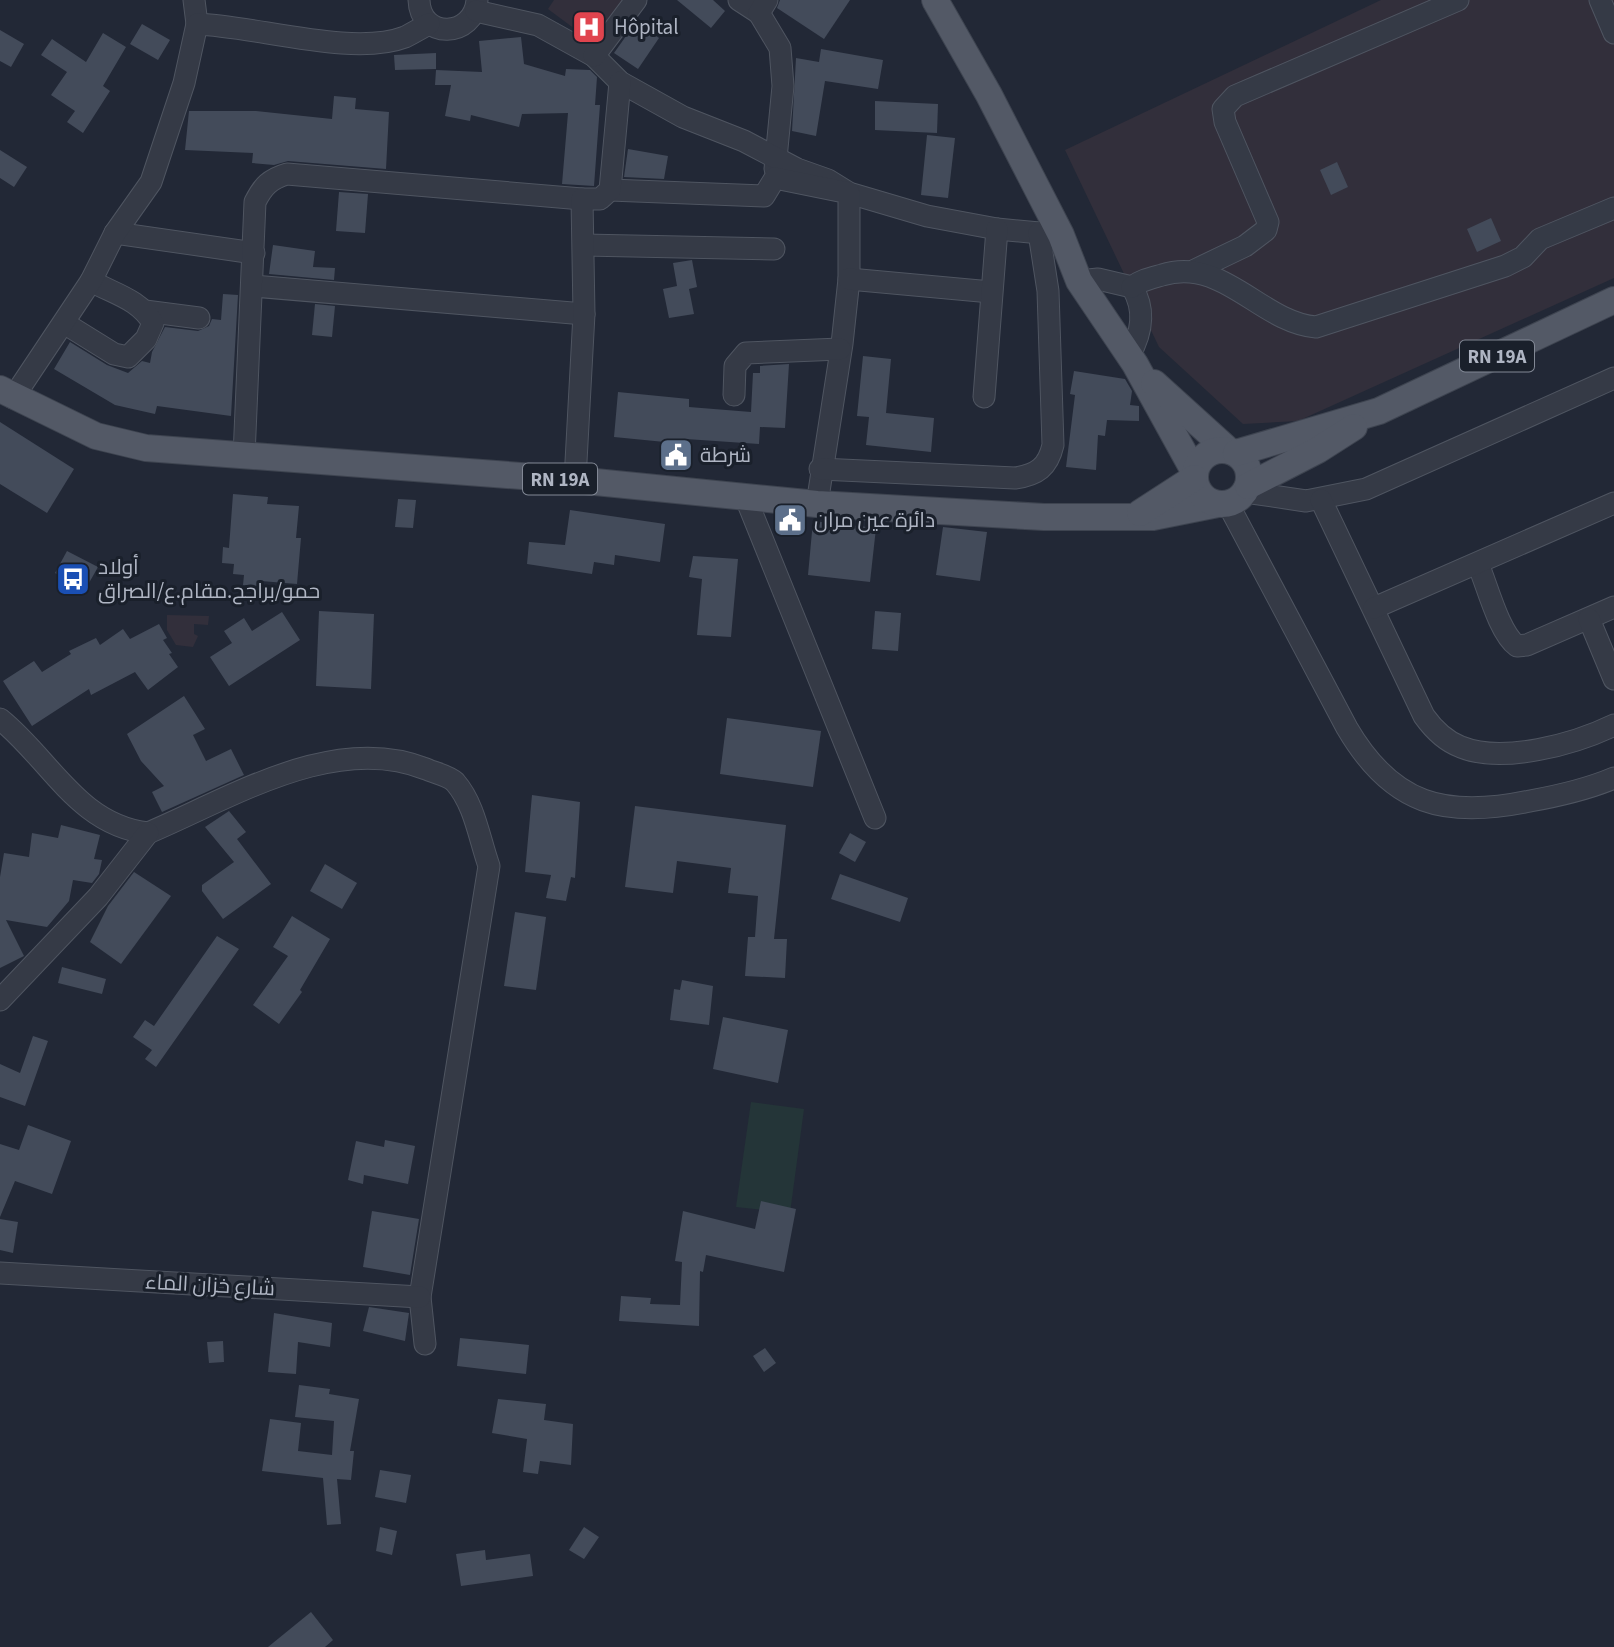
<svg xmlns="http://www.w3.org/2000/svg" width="1614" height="1647" viewBox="0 0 1614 1647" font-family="'Source Sans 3',Cairo,sans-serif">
	<rect width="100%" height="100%" fill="#222836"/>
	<g fill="#322f3b">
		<polygon points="554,0 627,0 595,44 548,9"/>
		<polygon points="1381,0 1614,0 1614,278 1298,421 1243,424 1159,347 1065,150"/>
		<polygon points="167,615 209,616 208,625 194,624 194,634 198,636 193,647 176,645 167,630"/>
	</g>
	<polygon fill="#243538" points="751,1102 804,1109 790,1213 736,1207"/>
	<g fill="#434b5a">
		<polygon points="677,0 713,0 725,11 711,28"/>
		<polygon points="780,0 850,0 824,39 777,8"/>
		<polygon points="636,22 659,38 638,69 614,53"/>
		<polygon points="142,24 170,40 158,60 130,44"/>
		<polygon points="0,30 24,44 11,67 0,61"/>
		<polygon points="103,33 126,47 103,86 110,91 83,133 67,122 75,111 51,95 67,72 41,55 52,39 86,62"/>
		<polygon points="521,37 524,64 565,76 566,69 590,70 597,77 595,105 600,105 594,186 562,184 568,113 522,114 519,127 471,115 470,121 445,116 451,85 435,85 436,70 482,72 479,41"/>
		<polygon points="821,49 883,60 878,89 825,81 816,136 792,131 796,58 819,62"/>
		<polygon points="436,53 436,69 395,70 394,55"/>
		<polygon points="334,96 356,98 355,109 389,112 386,169 288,161 274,165 252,163 253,153 185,150 189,111 256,111 332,119"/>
		<polygon points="875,101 938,104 937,133 875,130"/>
		<polygon points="927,135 955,138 948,198 921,195"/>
		<polygon points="628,149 668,156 664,179 624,177"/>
		<polygon points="0,150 27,167 14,187 0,178"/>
		<polygon points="1337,162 1348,187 1331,195 1320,170"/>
		<polygon points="339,192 368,194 365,233 336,231"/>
		<polygon points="1491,218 1501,241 1477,252 1467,229"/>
		<polygon points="273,245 315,251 313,267 335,268 334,280 269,274"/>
		<polygon points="692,260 697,287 689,289 694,314 669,318 663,289 677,286 673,263"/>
		<polygon points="223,294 238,295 231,416 157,406 155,414 115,405 54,369 70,342 107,365 128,373 142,361 150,363 152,352 165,327 198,331 209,326 212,319 221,320"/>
		<polygon points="315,304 335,306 332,337 312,335"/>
		<polygon points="863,356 891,359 886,413 934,418 931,452 866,445 869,417 857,416"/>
		<polygon points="789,364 785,428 760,427 759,444 686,439 685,444 614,437 618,392 689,399 689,407 751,412 753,373 760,373 760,366"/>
		<polygon points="1074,371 1125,379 1132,391 1130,405 1139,406 1139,421 1107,420 1105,436 1098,435 1096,470 1066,467 1075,395 1070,394"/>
		<polygon points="0,422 74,469 47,513 0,484"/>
		<polygon points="233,494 268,497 267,504 299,506 296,538 301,538 297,584 261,581 265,587 243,585 244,575 233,574 234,564 222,563 223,547 229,548"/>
		<polygon points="398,499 416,500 413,528 395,527"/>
		<polygon points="570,510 665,524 660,562 615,555 614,565 594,562 592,574 527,564 529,542 565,545"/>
		<polygon points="813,521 876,528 870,582 808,575"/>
		<polygon points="943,527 987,532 980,581 936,575"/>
		<polygon points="67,551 98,567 85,590 55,573"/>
		<polygon points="693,556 738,559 731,637 697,635 702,579 689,577"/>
		<polygon points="319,611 374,614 371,689 316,686"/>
		<polygon points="875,611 901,613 898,651 872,649"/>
		<polygon points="282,612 300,640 229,686 210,657 232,643 224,631 244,618 252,631"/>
		<polygon points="159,624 167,638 163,640 172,653 169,654 178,667 148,690 135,672 91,695 89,689 32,726 3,681 34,661 42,672 71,654 69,651 96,638 100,645 123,629 130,639"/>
		<polygon points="184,696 205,729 193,735 206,761 231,749 244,775 162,812 152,792 164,786 141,761 127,734"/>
		<polygon points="727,718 821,731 813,787 720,774"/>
		<polygon points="532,795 580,802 575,878 571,877 566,901 546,898 551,875 525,872"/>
		<polygon points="635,806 786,825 774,939 787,939 785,978 745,976 748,937 755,937 758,896 728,893 731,868 677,861 673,893 625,887"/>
		<polygon points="229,811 246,832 237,839 271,884 223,919 202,891 202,885 234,862 205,827"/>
		<polygon points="61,825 100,835 94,859 102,860 99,874 92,883 73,880 69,901 47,927 6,920 24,956 0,968 0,877 4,853 29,857 32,833 58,838"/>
		<polygon points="850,833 866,842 855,862 839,853"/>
		<polygon points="325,864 357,883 342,909 310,891"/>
		<polygon points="134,872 171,896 121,964 90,942 108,906"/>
		<polygon points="840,874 908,898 900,922 831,899"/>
		<polygon points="515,912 546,917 536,990 504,986"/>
		<polygon points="292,916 330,939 300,990 302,992 279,1024 253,1005 288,956 273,947"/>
		<polygon points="217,936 239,949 156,1067 145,1059 152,1050 133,1037 145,1020 154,1026"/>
		<polygon points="62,967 106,979 102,994 58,983"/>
		<polygon points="682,980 713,986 709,1025 670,1020 674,989 680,990"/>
		<polygon points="723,1017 788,1030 778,1083 713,1069"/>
		<polygon points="33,1036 48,1041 25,1106 0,1097 0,1064 20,1073"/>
		<polygon points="28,1125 71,1141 52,1194 15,1181 0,1217 0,1144 19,1150"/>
		<polygon points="385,1140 415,1146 408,1184 364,1175 363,1184 348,1180 356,1141 384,1147"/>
		<polygon points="761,1201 796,1209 784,1272 706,1255 703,1272 700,1271 699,1326 619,1321 621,1296 651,1298 650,1304 680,1305 682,1262 675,1261 683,1211 755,1229"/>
		<polygon points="372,1211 419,1219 410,1275 363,1267"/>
		<polygon points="0,1219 18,1222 13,1253 0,1250"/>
		<polygon points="369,1307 409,1313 405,1341 363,1331"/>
		<polygon points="274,1313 332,1323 330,1347 298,1342 296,1374 268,1372"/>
		<polygon points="460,1338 529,1345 526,1374 457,1366"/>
		<polygon points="223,1341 224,1362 209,1363 207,1342"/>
		<polygon points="765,1348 776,1363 764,1372 753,1356"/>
		<polygon points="299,1385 330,1389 329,1394 359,1399 350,1451 354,1451 351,1480 337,1479 341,1524 327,1525 323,1478 262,1471 270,1419 301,1423 298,1451 332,1455 334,1421 295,1417"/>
		<polygon points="498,1399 546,1404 544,1420 573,1424 571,1465 540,1461 538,1474 523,1472 527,1439 492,1433"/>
		<polygon points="380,1470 411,1475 406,1503 375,1497"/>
		<polygon points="380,1527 397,1531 392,1555 376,1551"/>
		<polygon points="584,1527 599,1537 584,1559 569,1550"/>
		<polygon points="485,1550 486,1560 530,1554 533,1576 461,1586 456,1554"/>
		<polygon points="311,1612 333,1640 325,1647 268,1647"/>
	</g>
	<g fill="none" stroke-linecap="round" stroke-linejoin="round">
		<g stroke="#4f5561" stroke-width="23">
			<g id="minor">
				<polyline points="194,0 197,24"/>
				<path d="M419 0C420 40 474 38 477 0"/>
				<polyline points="739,0 759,13"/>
				<polyline points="767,0 759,13 780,48 783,86 775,169"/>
				<polyline points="1600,0 1614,33"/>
				<polyline points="476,11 538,25 594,56 620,82 683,117 744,141 797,169 828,180 849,193 927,216 997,229 1061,235"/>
				<polyline points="594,56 636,0"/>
				<polyline points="610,190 764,196 775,178 849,193 849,279 842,344 817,504"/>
				<polyline points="115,233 254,253"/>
				<polyline points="584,245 774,249"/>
				<polyline points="1195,270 1245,246 1266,230 1268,222 1225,122 1223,109 1235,96 1458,0"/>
				<polyline points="849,279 991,292"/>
				<path d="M1079 281 1098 279 1132 287C1146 310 1142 333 1129 356"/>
				<polyline points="253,286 584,314"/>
				<path d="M1132 287C1141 280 1151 278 1162 275 1223 256 1260 322 1316 327L1505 266 1523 257 1540 239 1614 208"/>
				<polyline points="145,311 199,318"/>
				<path d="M64 323 114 354 128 357 146 339 153 323C139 299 114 294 91 281"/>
				<polyline points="734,395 735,366 746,353 840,349"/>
				<polyline points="984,397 997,229"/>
				<path d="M13 398 91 281 115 233 151 182 184 83 197 24C255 26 353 57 405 37 413 33 421 28 429 24"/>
				<path d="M244 456 255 202C263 186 270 179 287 174L582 199"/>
				<path d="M820 469 1015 478C1037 475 1048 467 1053 445L1048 291 1039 233"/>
				<polyline points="575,480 584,314 582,199 600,199 610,190 620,82"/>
				<polyline points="1245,492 1306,501 1366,489 1614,378"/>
				<polyline points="745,496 875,818"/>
				<path d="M1321 500 1424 716C1434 730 1445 741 1461 747 1503 764 1575 744 1614 725"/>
				<path d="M1228 504 1347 728C1392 805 1445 819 1530 801 1558 796 1588 789 1614 778"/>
				<path d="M1478 564C1487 585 1499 633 1517 646L1527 645 1614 607"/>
				<polyline points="1374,608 1614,503"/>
				<polyline points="1589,619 1614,679"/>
				<path d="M0 719C50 759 78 825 148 833 231 798 335 732 426 769 435 773 449 776 455 782 475 805 479 838 489 866L420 1297 425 1344"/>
				<polyline points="0,1000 98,897 148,833"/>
				<polyline points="0,1273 420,1297"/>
			</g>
		</g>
		<g stroke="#3e4450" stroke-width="28">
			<g id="major">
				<polyline points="935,0 989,95 1061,235 1079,281 1135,364 1195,473"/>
				<polyline points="1154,383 1228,450"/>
				<polyline points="0,389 96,436 146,448 575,480 817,504 1044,517 1153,517 1218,504"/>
				<circle cx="1222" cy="477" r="27"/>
				<polyline points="1236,453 1379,411 1614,300"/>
				<polyline points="1248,486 1318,450 1354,427"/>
				<polyline points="1140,513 1194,478"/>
			</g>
		</g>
		<use href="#minor" stroke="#353a46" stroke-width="21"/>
		<use href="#major" stroke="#535966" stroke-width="26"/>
	</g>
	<defs>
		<g id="hospital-square" transform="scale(1.75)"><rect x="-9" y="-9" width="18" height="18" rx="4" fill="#e0444e" stroke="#1a202b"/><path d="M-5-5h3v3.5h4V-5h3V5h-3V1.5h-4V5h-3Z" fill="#fff"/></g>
		<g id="civic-square" transform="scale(1.75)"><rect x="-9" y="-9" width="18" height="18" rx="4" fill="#5c6f8a" stroke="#1a202b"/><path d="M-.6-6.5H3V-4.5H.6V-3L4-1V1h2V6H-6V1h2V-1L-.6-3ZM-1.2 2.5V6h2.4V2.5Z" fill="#fff"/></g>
		<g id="bus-square" transform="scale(1.75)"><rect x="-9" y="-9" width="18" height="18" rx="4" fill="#1a4fb4" stroke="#1a202b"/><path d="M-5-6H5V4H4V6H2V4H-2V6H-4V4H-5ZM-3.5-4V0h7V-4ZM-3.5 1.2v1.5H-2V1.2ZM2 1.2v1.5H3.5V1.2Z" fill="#fff"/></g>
	</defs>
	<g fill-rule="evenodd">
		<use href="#hospital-square" x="589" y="27"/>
		<use href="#civic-square" x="676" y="455"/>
		<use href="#civic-square" x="790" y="520"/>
		<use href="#bus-square" x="73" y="579"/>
	</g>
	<g text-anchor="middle" stroke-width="6" stroke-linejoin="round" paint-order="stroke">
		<g fill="#1a202b" stroke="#828895" stroke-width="2">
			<rect x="1460" y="340.5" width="74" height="31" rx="5"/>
			<rect x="523" y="463.5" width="74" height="31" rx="5"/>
		</g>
		<g font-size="19" font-weight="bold" fill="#afb5c3">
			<text x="1497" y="363">RN 19A</text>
			<text x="560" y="486">RN 19A</text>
		</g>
		<g font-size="21" fill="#afb5c3" stroke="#1a202b" text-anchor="start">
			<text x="614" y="34">Hôpital</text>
			<text x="700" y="462">شرطة</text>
			<text x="814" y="527">دائرة عين مران</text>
			<text x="98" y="574">أولاد<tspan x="98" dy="24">حمو/براجح.مقام.ع/الصراق</tspan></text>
		</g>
		<g font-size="21" fill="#afb5c3" stroke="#1a202b">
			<text transform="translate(210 1285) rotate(3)" y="7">شارع خزان الماء</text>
		</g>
	</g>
</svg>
